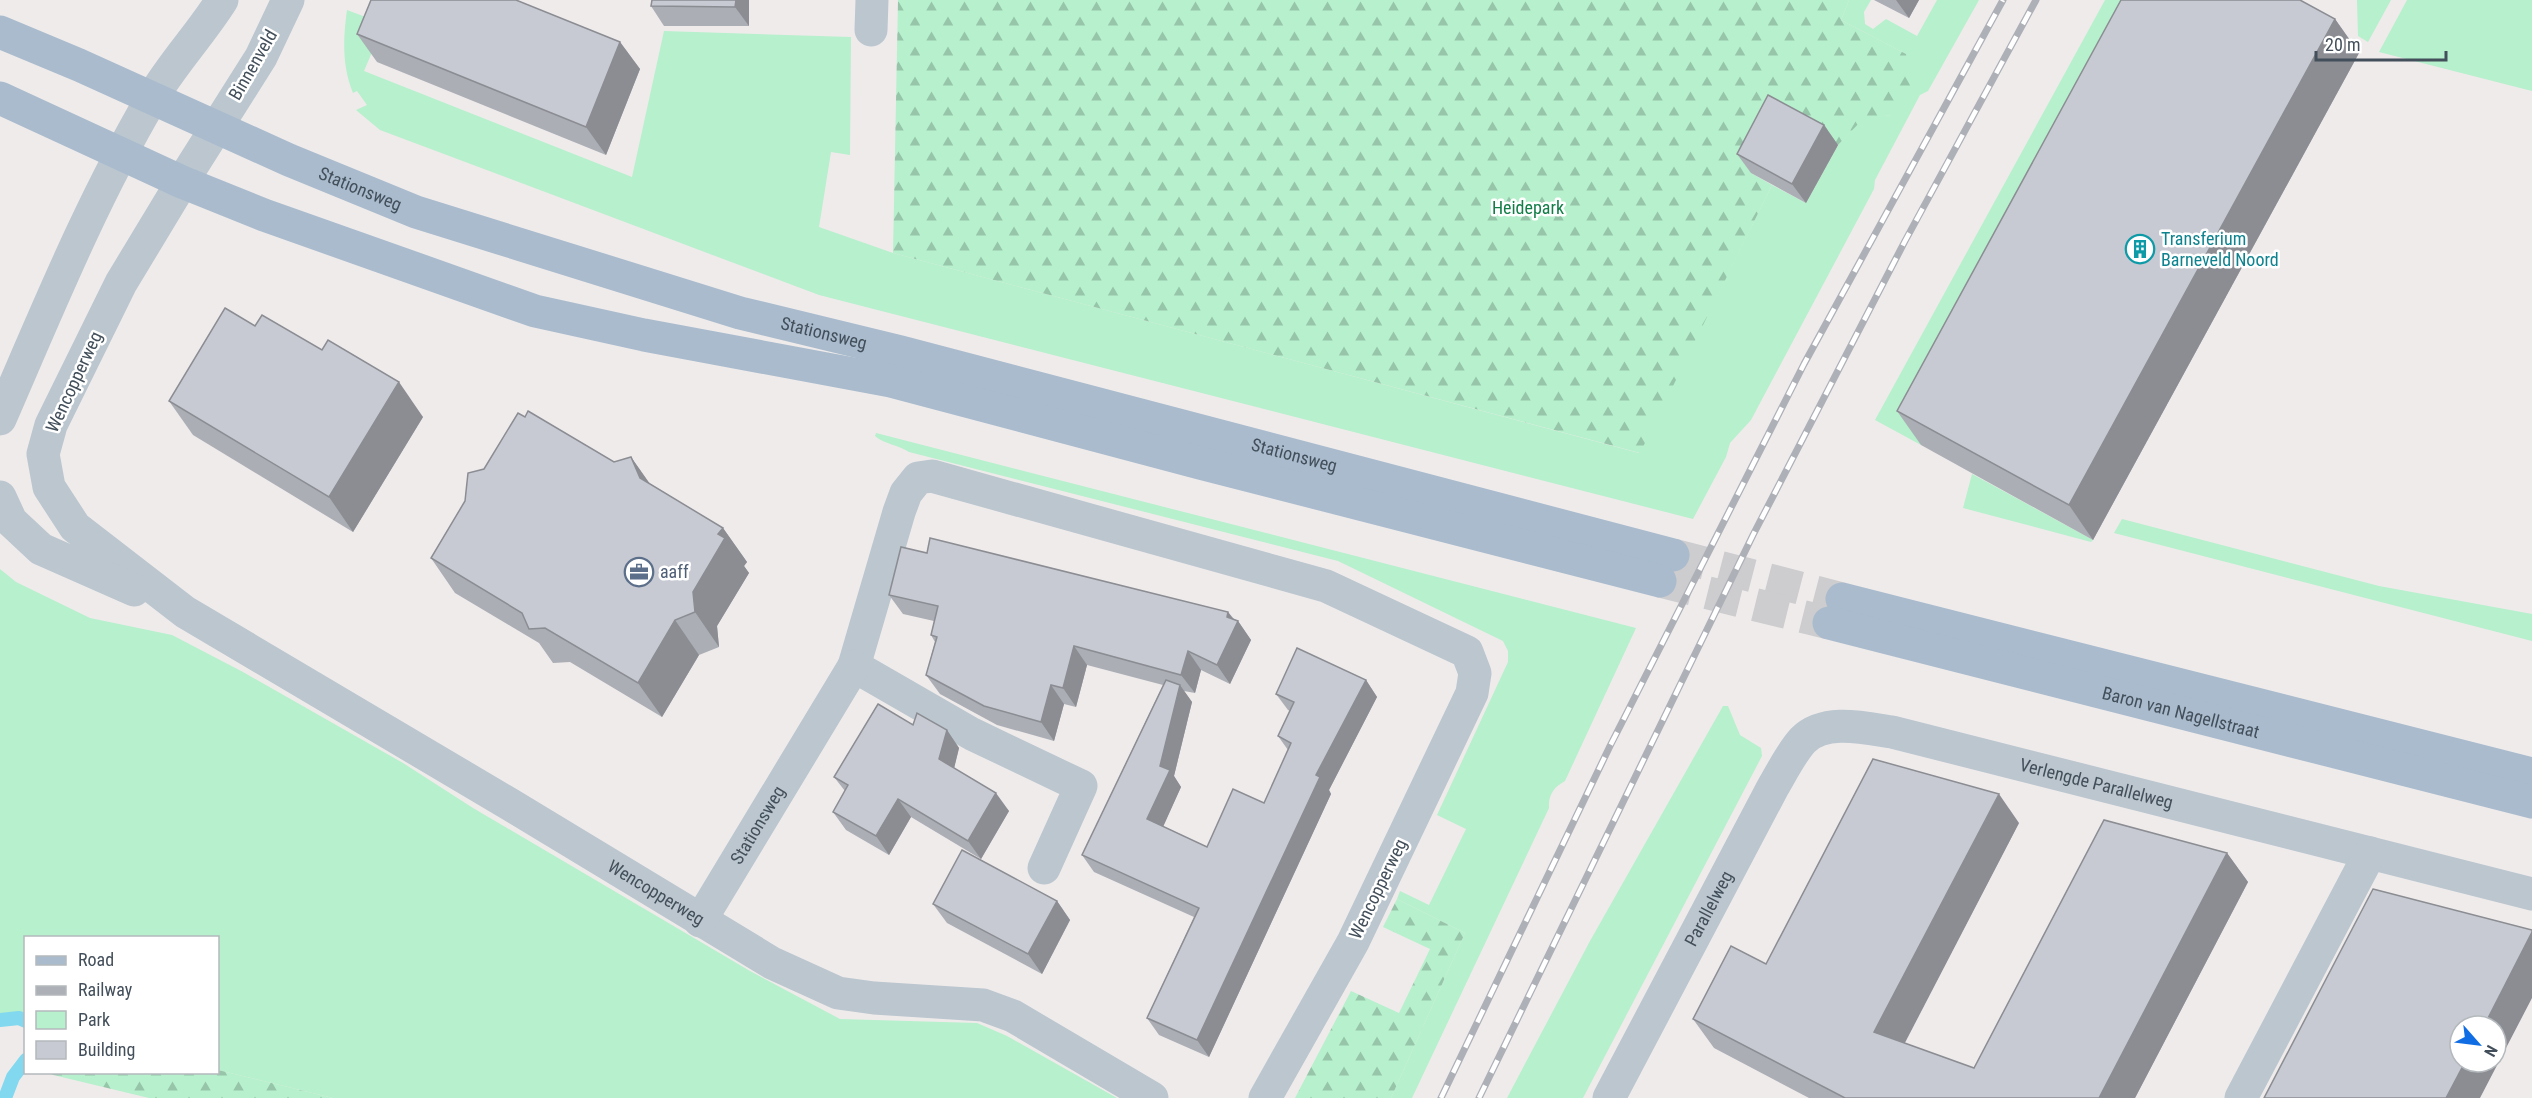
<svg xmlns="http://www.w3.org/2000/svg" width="2532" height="1098" viewBox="0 0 2532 1098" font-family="'Roboto Condensed',sans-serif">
	<defs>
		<pattern id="forest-firs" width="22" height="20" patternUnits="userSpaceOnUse" patternTransform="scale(1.5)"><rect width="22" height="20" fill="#b6f0cc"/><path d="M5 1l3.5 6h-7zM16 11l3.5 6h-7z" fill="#96c5a9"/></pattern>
	</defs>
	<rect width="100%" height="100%" fill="#efebeb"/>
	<g fill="#b6f0cc">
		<path d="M1849 0H1871L1864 12 1865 24 1873 29 1886 19 1917 36 1937 0H1979L1928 91 1920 95 1875 180 1874 189 1751 420 1730 443 1726 457 1693 519 819 295 380 130 356 110 367 105 357 91 353 93C342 66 343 39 347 10L384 24 364 71 632 177 664 31 851 37 850 155 831 152 819 227 893 253 1639 453 1772 185 1806 203 1838 145 1863 118 1891 115 1906 54 1841 20Z"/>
		<polygon points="2105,0 2163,0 1921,445 1875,420"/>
		<polygon points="2357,0 2391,0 2368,42 2358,36"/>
		<polygon points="2407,0 2532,0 2532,91 2379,52"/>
		<path d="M876 433 1636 628 1565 781C1554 787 1548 795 1549 808L1412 1098H1391L1465 933 1397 899 1400 891 1429 905 1466 829 1437 815 1508 662V651L1503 641 1338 561 909 452C899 445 884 444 875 436Z"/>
		<polygon points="1972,474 2093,540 2091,542 1963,508"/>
		<polygon points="2122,519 2379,586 2532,614 2532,641 2114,533"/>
		<polygon points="0,569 16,582 90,618 172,635 243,672 403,763 473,808 750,971 840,1019 977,1023 1007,1036 1117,1098 333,1098 218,1070 218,938 26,938 25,1022 0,1015"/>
		<polygon points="1723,706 1728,706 1740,735 1761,748 1762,756 1583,1098 1507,1098 1590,941"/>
	</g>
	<g fill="url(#forest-firs)">
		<polygon points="898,0 1849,0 1841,20 1906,54 1910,86 1891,115 1863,119 1838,145 1801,125 1751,173 1772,185 1640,453 893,253"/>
		<polygon points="1397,899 1465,933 1391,1098 1295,1098 1351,991 1399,1013 1430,949 1383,927"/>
		<polygon points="218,1070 333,1098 149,1098 45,1073 218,1072"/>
	</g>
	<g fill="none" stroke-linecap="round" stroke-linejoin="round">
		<g stroke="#81d8ef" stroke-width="14">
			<polyline points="0,1020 19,1018 26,1021"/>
			<polyline points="5,1098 13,1077 26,1060"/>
		</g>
		<g stroke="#cdccce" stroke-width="33" stroke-dasharray="33 16" stroke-linecap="butt">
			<polyline points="1673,555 1842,599"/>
			<polyline points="1660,581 1829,623"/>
		</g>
		<g stroke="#bbc6cf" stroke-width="33">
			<path id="s1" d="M288 0 261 57 182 182 121 283 51 425 43 454 49 487 75 527 185 612 511 805 772 963 838 993 874 998 983 1005 1013 1016 1152 1098"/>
			<polyline points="871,30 872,0"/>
			<path d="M0 419C47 311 91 202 151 100 171 65 200 35 222 0"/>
			<polyline points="0,497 11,521 41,549 134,590"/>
			<polyline points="1044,868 1081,786 972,734 854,666 899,512 906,493 918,478 932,476 1326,586 1467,652 1475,673 1472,693 1353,942 1265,1098"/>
			<path id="s2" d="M700 921 854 666"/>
			<path id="s3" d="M1609 1098 1773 787C1782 772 1791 753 1803 740 1825 718 1865 728 1892 732L2532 894"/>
			<polyline points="2241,1098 2370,853"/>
		</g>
		<g stroke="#a9bbcd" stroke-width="33">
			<path id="s4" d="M0 32 79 65 289 160 416 212 740 313 901 352 1673 555"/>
			<polyline points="0,98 182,182 264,215 535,311 644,335 891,381 1200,463 1660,581"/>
			<polyline points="1842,599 2532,774"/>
			<path id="s5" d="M1829 623 2532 802"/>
		</g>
		<g stroke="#adb1b7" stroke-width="7">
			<g id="rail">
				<polyline points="1441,1098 1610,746 1804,364 2003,0"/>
				<polyline points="1479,1098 1753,535 1905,241 2036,0"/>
			</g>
		</g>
		<use href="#rail" stroke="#fff" stroke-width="4.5" stroke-dasharray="14" stroke-linecap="butt"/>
	</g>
	<g fill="#abaeb5">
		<polygon points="652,0 749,0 749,26 664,26 651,6"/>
		<polygon points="1874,0 1919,0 1909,18"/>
		<polygon points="2335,19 2359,53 2093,540 1921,445 1897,411"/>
		<polygon points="357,34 620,42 640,69 606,155 377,62"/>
		<polygon points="1824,125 1838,145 1806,203 1751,173 1737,154"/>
		<polygon points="255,326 423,417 353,532 193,435 169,401"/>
		<polygon points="525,417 614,462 631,457 649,483 723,528 747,562 744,566 749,573 717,626 719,647 699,655 662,717 570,662 553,663 539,643 455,593 431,558 484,469"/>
		<polygon points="927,553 1228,612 1234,619 1238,621 1251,640 1230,684 1201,670 1195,693 1184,691 1192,702 1174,776 1181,787 1163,826 1207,847 1264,803 1288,750 1278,736 1290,711 1288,710 1276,694 1366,680 1377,697 1329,790 1331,794 1209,1057 1159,1035 1147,1018 1194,917 1094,872 1082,855 1163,685 1087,665 1076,707 1064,704 1054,741 997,725 940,694 926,675 935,642 931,635 934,621 903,614 889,595"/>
		<polygon points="913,725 947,730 959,748 954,768 1009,811 981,859 911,817 889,855 846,830 833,812 845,791 834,777"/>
		<polygon points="2019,823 1904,1043 1974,1068 2227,853 2248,882 2135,1098 1809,1098 1714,1048 1693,1019 1766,964"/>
		<polygon points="1057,901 1070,920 1042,974 947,923 933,904"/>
	</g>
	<g fill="#8b8d93">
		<polygon points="736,0 749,0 749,26 735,7"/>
		<polygon points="1896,0 1919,0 1909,18"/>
		<polygon points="2335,19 2359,53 2093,540 2069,505"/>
		<polygon points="620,42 640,69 606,155 586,127"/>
		<polygon points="1824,125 1838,145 1806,203 1792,184"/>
		<polygon points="399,382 423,417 353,532 329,497"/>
		<polygon points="631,457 655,491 640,478"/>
		<polygon points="723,528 747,562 744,566 749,573 717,626 719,647 695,612 693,592 718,534"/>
		<polygon points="1228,612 1237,624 1238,621 1251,640 1230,684 1217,665"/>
		<polygon points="675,620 699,655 662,717 638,683"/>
		<polygon points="1074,646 1087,665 1076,707 1063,688"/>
		<polygon points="1188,651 1201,670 1195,693 1181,675"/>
		<polygon points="1366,680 1377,697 1329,790 1331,794 1209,1057 1197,1040 1316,775"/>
		<polygon points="1051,685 1064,704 1054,741 1041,722"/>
		<polygon points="1180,685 1192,702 1174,776 1181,787 1159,836 1147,819"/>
		<polygon points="947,730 959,748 952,777 939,759"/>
		<polygon points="996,793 1009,811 981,859 968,841"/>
		<polygon points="1999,794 2019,823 1895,1062 1874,1032"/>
		<polygon points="898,799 911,817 889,855 876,836"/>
		<polygon points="2227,853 2248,882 2135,1098 2099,1098"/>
		<polygon points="1057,901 1070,920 1042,974 1028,954"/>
		<polygon points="2532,932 2532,998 2480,1098 2446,1098 2465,1062 2496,1062 2496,1026 2484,1026"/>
	</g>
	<g fill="#c7cad2" stroke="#8b8d93" stroke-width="1.5">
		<polygon points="371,0 516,0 620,42 586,127 357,34"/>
		<polygon points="652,0 736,0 735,7 651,6"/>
		<polygon points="2121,0 2300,0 2335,19 2069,505 1897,411"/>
		<polygon points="1768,95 1824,125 1792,184 1737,154"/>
		<polygon points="225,308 255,326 262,315 322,350 328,340 399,382 329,497 169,401"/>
		<polygon points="528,411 614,462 631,457 640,478 723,528 718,534 725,538 693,592 695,612 675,620 638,683 545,628 529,629 522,613 431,558 465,501 468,473 484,469 518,413 525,417"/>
		<polygon points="930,538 1228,612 1227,617 1238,621 1217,665 1188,651 1181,675 1074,646 1063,688 1051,685 1041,722 984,706 926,675 937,637 931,635 938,606 889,595 901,547 927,553"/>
		<polygon points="1297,648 1366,680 1316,775 1320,777 1197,1040 1147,1018 1199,908 1082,855 1166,680 1180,685 1160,766 1170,770 1147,819 1207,847 1233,789 1264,803 1291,743 1278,736 1294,702 1276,694"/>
		<polygon points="878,704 913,725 917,713 947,730 939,759 996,793 968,841 898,799 876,836 833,812 848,785 834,777"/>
		<polygon points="1873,759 1999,794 1874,1032 1974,1068 2104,820 2227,853 2099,1098 1845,1098 1693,1019 1731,946 1766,964"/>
		<polygon points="962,850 1057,901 1028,954 933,904"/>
		<polygon points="2373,889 2532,930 2532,932 2484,1026 2460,1026 2460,1062 2465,1062 2446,1098 2264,1098"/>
	</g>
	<defs>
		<g id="building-ring" transform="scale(1.5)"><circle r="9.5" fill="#fff" stroke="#0f9aa8" stroke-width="1.5"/><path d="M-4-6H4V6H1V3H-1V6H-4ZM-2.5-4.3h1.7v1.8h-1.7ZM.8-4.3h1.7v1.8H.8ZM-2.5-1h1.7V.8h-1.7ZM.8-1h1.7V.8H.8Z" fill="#0f9aa8"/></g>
		<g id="office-ring" transform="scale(1.5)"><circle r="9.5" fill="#fff" stroke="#5c6f8a" stroke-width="1.5"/><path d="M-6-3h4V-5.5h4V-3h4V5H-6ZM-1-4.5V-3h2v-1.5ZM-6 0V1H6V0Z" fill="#5c6f8a"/></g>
	</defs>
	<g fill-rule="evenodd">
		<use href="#building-ring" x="2140" y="249"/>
		<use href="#office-ring" x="639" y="572"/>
	</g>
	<g text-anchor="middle" stroke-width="5" stroke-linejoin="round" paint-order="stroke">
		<g font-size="18" fill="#434f5a" stroke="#fff">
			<text transform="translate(253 65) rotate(-60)" y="6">Binnenveld</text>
			<text dy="6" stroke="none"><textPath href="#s4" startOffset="393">Stationsweg</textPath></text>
			<text dy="6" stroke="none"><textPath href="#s4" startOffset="879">Stationsweg</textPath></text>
			<text transform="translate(74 382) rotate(-65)" y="6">Wencopperweg</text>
			<text dy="6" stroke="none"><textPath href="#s4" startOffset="1365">Stationsweg</textPath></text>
			<text dy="6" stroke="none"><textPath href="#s5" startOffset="363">Baron van Nagellstraat</textPath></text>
			<text dy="6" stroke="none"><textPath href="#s3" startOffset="711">Verlengde Parallelweg</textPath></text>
			<text dy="6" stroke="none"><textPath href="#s2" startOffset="112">Stationsweg</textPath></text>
			<text transform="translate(1378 889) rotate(-64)" y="6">Wencopperweg</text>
			<text dy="6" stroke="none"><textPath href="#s1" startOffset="1286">Wencopperweg</textPath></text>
			<text dy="6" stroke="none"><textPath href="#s3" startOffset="214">Parallelweg</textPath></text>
		</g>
		<g font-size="18" fill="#127d47" stroke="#fff">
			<text x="1528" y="214">Heidepark</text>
		</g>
		<g font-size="18" fill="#0d838f" stroke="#fff" text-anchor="start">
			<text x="2161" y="245">Transferium<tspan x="2161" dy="21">Barneveld Noord</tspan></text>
		</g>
		<g font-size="18" fill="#4e5e75" stroke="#fff" text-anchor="start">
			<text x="660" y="578">aaff</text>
		</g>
	</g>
	<rect x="24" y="936" width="195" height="138" fill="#ffffff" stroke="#b4b9bd" stroke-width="1.5"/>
	<rect x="36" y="956" width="30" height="9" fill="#a9bbcd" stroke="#b4b9bd" stroke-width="1.5"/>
	<text x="78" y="966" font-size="18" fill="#434f5a">Road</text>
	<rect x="36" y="986" width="30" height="9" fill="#adb1b7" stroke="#b4b9bd" stroke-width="1.5"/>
	<text x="78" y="996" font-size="18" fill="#434f5a">Railway</text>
	<rect x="36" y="1011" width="30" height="18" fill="#b6f0cc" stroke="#b4b9bd" stroke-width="1.5"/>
	<text x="78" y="1026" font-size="18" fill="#434f5a">Park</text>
	<rect x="36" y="1041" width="30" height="18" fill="#c7cad2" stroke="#b4b9bd" stroke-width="1.5"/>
	<text x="78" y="1056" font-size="18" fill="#434f5a">Building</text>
	<g transform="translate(2478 1044) rotate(118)"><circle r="28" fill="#ffffff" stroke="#b4b9bd" stroke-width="1.5"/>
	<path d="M0-4.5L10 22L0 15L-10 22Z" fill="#106de3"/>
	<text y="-9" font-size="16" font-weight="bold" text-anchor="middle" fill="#434f5a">N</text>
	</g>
	<path d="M2316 51v9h130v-9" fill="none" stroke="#434f5a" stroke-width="3"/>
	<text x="2325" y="51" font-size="18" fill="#434f5a" stroke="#ffffff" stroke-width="4.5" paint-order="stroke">20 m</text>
</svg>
